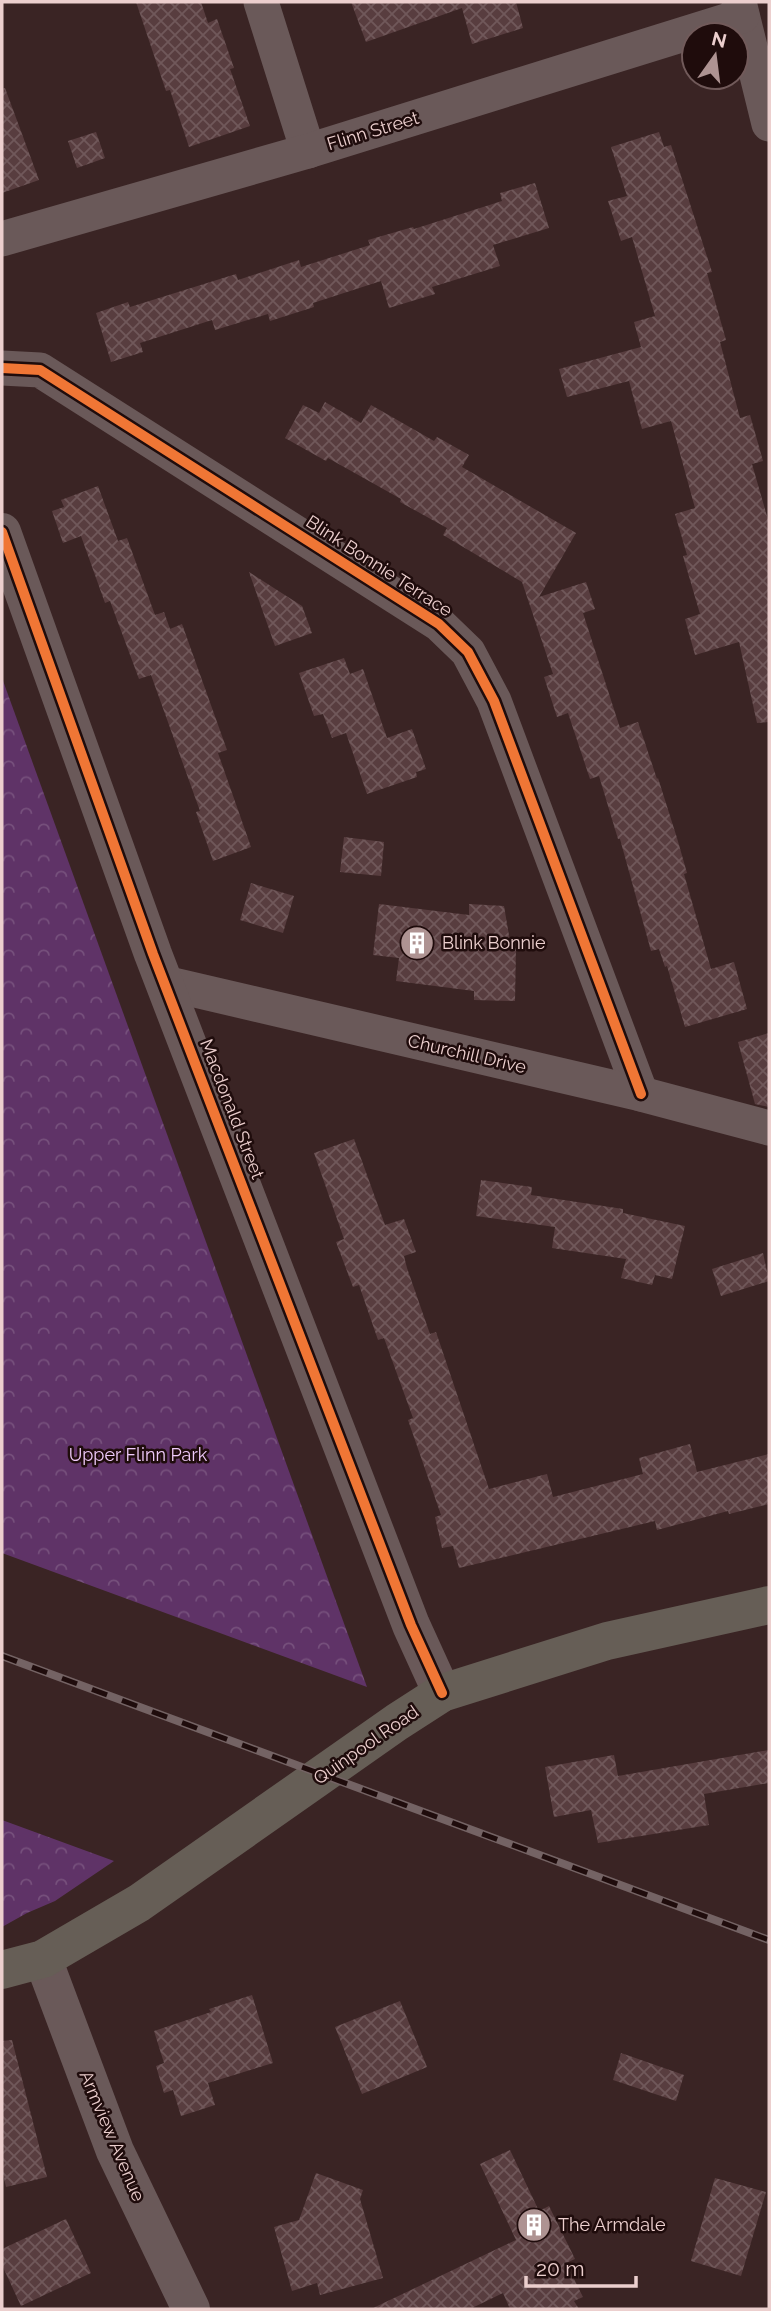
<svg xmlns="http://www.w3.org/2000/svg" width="771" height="2311" viewBox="0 0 771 2311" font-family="Raleway,sans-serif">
	<defs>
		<pattern id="park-crowns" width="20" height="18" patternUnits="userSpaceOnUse" patternTransform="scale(1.75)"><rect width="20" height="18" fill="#5f3367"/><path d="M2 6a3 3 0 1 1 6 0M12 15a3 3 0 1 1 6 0" fill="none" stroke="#76507c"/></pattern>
		<pattern id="building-cross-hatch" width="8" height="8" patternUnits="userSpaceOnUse" patternTransform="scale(1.75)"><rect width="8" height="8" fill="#583d3f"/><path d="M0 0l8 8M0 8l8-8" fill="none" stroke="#70585a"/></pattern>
	</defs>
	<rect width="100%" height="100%" fill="#3a2424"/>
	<g fill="url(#park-crowns)">
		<polygon points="2,678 367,1687 2,1553"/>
		<polygon points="2,1820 114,1861 55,1901 27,1913 2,1927"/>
	</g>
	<g fill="url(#building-cross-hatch)">
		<polygon points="136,2 201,2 208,23 217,19 234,68 230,69 250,126 189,147 170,90 166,91"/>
		<polygon points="351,2 516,2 523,28 472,44 462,8 366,42"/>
		<polygon points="5,88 39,180 2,193 2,89"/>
		<polygon points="96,132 105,158 77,168 68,141"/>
		<polygon points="659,132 664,147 671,145 712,272 707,273 726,340 720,342 740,418 750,415 763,461 752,464 769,523 769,722 757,723 739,642 695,655 685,619 700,614 683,556 687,555 675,514 695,508 671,421 642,429 629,381 567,397 559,369 641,347 634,322 655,316 632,237 621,241 608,201 627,196 611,147"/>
		<polygon points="535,183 549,228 493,245 500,266 432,287 435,294 389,308 381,281 313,303 314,307 270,321 268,314 215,330 212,320 140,343 143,352 111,362 96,313 128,302 130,307 236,274 238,280 299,260 301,267 370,245 368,240 413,227 414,229 502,201 500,193"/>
		<polygon points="325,402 361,423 371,405 434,441 437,437 469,455 462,467 576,533 539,597 586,582 595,609 583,613 620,728 638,722 657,779 658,778 677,838 687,873 684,874 711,969 734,962 747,1009 685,1027 667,966 665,967 659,949 651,951 620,839 618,839 599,776 590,779 568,713 557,717 544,677 553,674 522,582 443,535 447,528 400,502 401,499 328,458 326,461 285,438 303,405 319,413"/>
		<polygon points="98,486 118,541 127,538 155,615 164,612 170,629 182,624 227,750 218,753 251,847 213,861 196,812 200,811 151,675 139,679 110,601 105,603 81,536 63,543 52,511 64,507 61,500"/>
		<polygon points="249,572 302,606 312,633 275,646"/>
		<polygon points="344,658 350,674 363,669 387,738 412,729 426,769 416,772 417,777 367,794 346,733 332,738 323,714 314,716 299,673"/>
		<polygon points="344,837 384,842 381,876 340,872"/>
		<polygon points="251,883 294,896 283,933 240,920"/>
		<polygon points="379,904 469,915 469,904 504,906 511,947 516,948 515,1001 474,1000 474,991 396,981 399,958 373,955"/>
		<polygon points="769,1033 769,1107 755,1104 738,1042"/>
		<polygon points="354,1139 385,1225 404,1219 416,1252 404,1256 407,1268 430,1334 436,1332 489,1489 547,1474 553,1497 643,1474 639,1458 690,1444 697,1472 769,1454 769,1504 729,1514 728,1511 657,1530 655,1521 459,1568 453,1546 442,1548 435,1517 441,1515 408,1420 413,1418 384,1338 378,1340 359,1285 353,1287 336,1242 344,1239 314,1153"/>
		<polygon points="481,1180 532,1187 531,1195 623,1209 623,1213 685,1226 672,1279 655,1275 652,1285 621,1278 626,1259 552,1248 555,1227 476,1216"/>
		<polygon points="763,1253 769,1281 721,1296 712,1269"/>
		<polygon points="769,1750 769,1783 704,1794 709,1825 598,1843 591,1810 554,1817 545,1767 614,1755 618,1776"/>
		<polygon points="252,1995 273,2063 208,2083 215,2105 181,2116 173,2090 164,2093 156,2066 164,2063 154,2031 211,2012 209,2009"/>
		<polygon points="400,2001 427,2067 362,2094 335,2027"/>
		<polygon points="12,2040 47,2177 6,2187 2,2170 2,2041"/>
		<polygon points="621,2053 684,2075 676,2101 613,2080"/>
		<polygon points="510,2150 539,2211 549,2206 575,2259 566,2263 583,2297 574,2301 579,2309 510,2309 503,2293 470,2309 371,2309 516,2240 480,2164"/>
		<polygon points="316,2173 363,2190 360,2199 383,2278 320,2295 317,2283 292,2291 274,2227 299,2220"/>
		<polygon points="715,2178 766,2192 741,2276 691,2261"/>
		<polygon points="66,2219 91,2273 21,2306 2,2265 2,2249"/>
	</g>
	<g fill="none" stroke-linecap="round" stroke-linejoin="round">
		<g stroke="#6a5959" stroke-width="35">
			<polyline points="261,2 308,151"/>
			<polyline points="739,2 769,124"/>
			<polyline points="2,239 308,151 742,16"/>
			<polyline points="2,368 40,370 439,624 468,652 494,701 641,1094"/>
			<polyline points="165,983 641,1094 769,1128"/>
		</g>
		<g stroke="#6a5959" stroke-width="38">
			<polyline points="2,532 153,954 411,1625 442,1693"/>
			<polyline points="43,1959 115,2151 191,2309"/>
		</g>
		<polyline stroke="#665e56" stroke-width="38" points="2,1970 43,1959 139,1903 397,1722 442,1693 607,1641 769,1605"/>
		<g stroke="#746364" stroke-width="8">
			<polyline id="rail" points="2,1656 769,1940"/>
		</g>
		<use href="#rail" stroke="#1f0c0c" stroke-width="5" stroke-dasharray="16" stroke-linecap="butt"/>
		<g stroke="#1f0c0c" stroke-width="15">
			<g id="cycleway">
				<polyline points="2,368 40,370 439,624 468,652 494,701 641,1094"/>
				<polyline points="2,532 153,954 411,1625 442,1693"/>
			</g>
		</g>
		<use href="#cycleway" stroke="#f07635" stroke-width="10"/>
	</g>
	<defs>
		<g id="building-disc" transform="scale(1.75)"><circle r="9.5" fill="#ae9392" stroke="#1f0c0c"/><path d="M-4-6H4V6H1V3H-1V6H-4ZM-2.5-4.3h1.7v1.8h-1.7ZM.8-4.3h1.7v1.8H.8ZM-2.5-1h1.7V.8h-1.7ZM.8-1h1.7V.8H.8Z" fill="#fff"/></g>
	</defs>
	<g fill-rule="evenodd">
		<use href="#building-disc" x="417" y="943"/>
		<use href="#building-disc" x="534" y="2225"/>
	</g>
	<g text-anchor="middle" stroke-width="5" stroke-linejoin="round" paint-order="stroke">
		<g font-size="18" fill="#eccfce" stroke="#1f0c0c">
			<text transform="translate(373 131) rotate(-17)" y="6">Flinn Street</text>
			<text transform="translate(379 566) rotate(33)" y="6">Blink Bonnie Terrace</text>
			<text transform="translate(467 1054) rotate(13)" y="6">Churchill Drive</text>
			<text transform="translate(232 1109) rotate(69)" y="6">Macdonald Street</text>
			<text transform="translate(366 1745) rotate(-35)" y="6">Quinpool Road</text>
			<text transform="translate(112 2136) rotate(67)" y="6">Armview Avenue</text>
		</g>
		<g font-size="18" fill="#eccfce" stroke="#1f0c0c" text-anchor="start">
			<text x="442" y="949">Blink Bonnie</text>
			<text x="558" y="2231">The Armdale</text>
		</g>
		<g font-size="18" fill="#efcafa" stroke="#1f0c0c">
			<text x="138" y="1461">Upper Flinn Park</text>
		</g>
	</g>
	<rect width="771" height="2311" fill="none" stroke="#eccfce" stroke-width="7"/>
	<g transform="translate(715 56) rotate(14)"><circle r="33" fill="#1f0c0c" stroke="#715a5a" stroke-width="2"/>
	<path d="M0-5L12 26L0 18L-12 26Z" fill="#ae9392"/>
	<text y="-10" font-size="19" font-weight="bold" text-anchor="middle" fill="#eccfce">N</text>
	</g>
	<path d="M526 2276v10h110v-10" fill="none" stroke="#eccfce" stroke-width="3.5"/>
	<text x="536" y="2276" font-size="21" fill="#eccfce" stroke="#1f0c0c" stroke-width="5" paint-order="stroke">20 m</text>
</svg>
